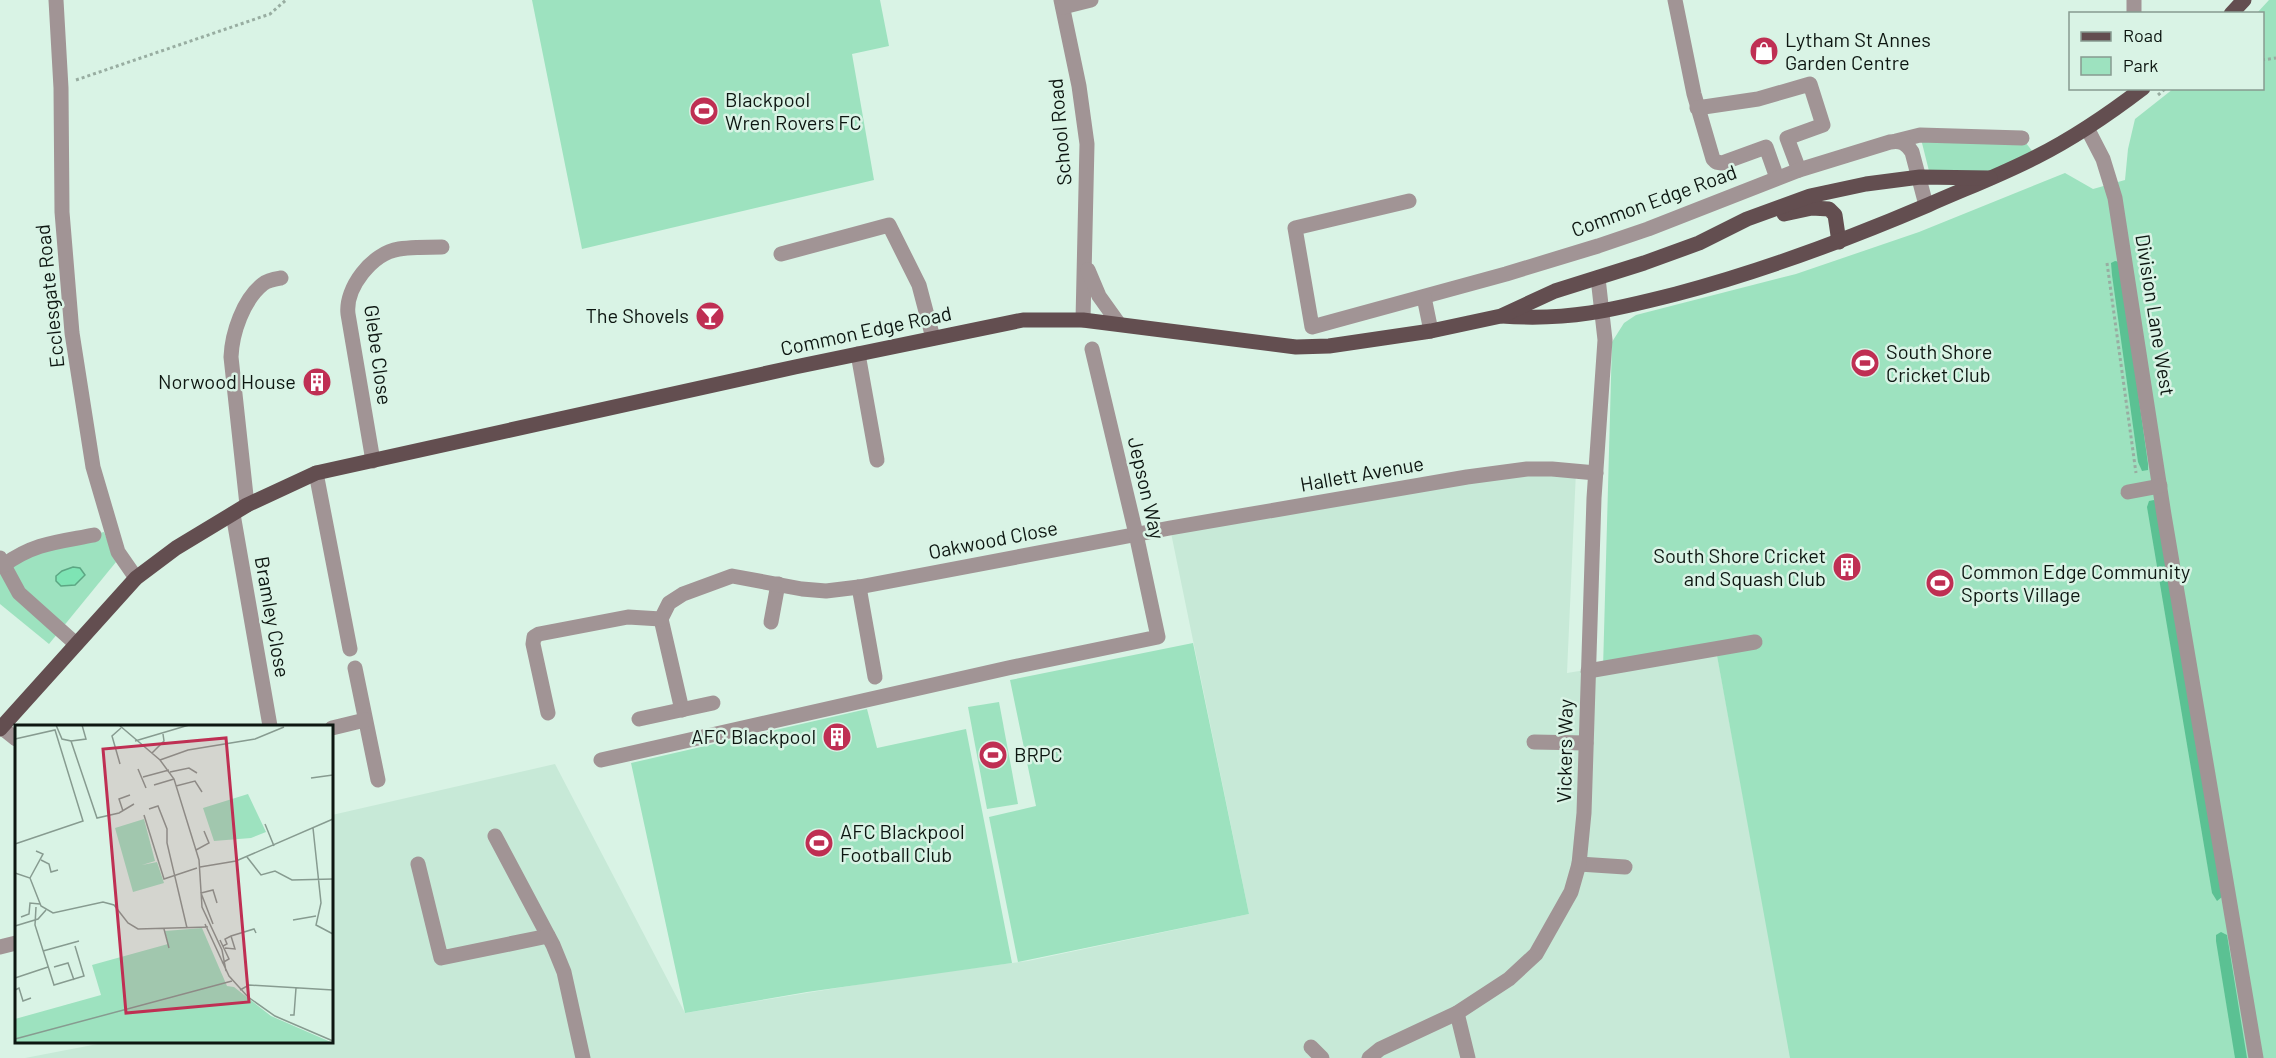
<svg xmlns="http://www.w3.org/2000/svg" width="2276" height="1058" viewBox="0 0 2276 1058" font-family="Barlow,sans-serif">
	<rect width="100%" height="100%" fill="#d9f3e5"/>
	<polygon fill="#c7e9d7" points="1576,471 1567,673 1716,649 1791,1058 25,1058 108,1042 332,1042 332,815 555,764 685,1013 898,978 1028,961 1249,914 1170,528 1467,477"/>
	<g fill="#9de2bf">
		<polygon points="532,0 880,0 889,46 852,54 874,180 582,249"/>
		<polygon points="2269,0 2276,0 2276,1058 1790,1058 1716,650 1603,669 1612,342 1624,323 1636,315 1796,274 1919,232 2065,173 2093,189 2125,180 2128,149 2135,119 2173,89 2262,88 2262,14 2257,13"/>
		<polygon points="1920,135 2022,138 2037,157 2004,172 1929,171"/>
		<polygon points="104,532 116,562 49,644 0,604 0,558 38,545"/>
		<polygon points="1193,643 1249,914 1018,962 989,817 1036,806 1010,680"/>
		<polygon points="999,702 1018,804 987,809 968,707"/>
		<polygon points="867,709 877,748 966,729 1012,963 807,992 685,1013 631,763"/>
	</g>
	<g fill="#5bc193">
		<polygon points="2115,261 2120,262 2148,464 2148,470 2142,471 2138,462 2112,275 2111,263"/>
		<polygon points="2154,500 2157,502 2222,897 2217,901 2212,893 2147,507 2149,501"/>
		<polygon points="2221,932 2227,935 2247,1058 2235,1058 2216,941 2216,935"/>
	</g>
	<polygon fill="#7ee4b4" stroke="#5ca683" stroke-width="1.5" points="73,567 80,568 85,575 75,585 61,586 56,581 56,576 62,571"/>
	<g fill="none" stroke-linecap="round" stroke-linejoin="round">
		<g stroke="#98ada1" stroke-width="3" stroke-dasharray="3 3" stroke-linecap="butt">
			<polyline points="2262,60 2276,58"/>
			<polyline points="76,80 270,14 286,0"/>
			<polyline points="2158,95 2166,88"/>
			<polyline points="2107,263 2136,473"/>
		</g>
		<g stroke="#a19495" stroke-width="15">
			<polyline points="56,0 61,88 62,212 72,333 93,467 118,552 136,578"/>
			<polyline points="1061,0 1079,86 1087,144 1083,320"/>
			<polyline points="1675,0 1694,94 1713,159 1716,162 1722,163 1766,147 1777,178"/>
			<polyline points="2134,0 2134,14"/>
			<polyline points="1063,7 1091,0"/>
			<polyline points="1697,108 1758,99 1810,84 1823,125 1787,138 1799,170"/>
			<polyline points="2087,128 2103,159 2115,198 2164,515 2256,1058"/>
			<polyline points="1896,141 1920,135 2022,138"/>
			<path d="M1409 201 1295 228 1312 327 1506 274 1598 246 1648 229 1799 170 1890 142C1901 140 1906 143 1912 152L1926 205"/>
			<polyline points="781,254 889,225 919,285 933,338"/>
			<polyline points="1088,270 1099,296 1119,324"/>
			<polyline points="1424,297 1431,331"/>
			<polyline points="858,354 877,460"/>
			<path d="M373 461 348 314C345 288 372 253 399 249 413 247 428 247 442 247"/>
			<polyline points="316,473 350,649"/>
			<polyline points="2128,492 2160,486"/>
			<path d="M247 505 231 357C232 333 243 300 263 284 268 280 275 279 281 278"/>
			<polyline points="233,514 270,726"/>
			<polyline points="0,558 19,593 76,644"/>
			<path d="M4 565C34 543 58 542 94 535"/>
			<polyline points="859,587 875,677"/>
			<polyline points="661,619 682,710"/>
			<polyline points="771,622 778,584"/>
			<polyline points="355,668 378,780"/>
			<polyline points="1588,671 1755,642"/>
			<polyline points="548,713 533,644 534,637 539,634 628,617 661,619 669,603 683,594 732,576 802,589 826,591 859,587 1170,528 1467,477 1527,469 1552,469 1596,473"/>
			<polyline points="639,719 713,703"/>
			<polyline points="1,727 16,739"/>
			<polyline points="332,728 365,720"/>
			<polyline points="1534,742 1586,743"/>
			<polyline points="601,760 1008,668 1158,637 1136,534 1092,349"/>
			<polyline points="495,836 553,945 564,972 583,1058"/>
			<polyline points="418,864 441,958 548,936"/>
			<polyline points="1579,864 1625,867"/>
			<polyline points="0,947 16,943"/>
			<polyline points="1457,1013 1468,1058"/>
			<polyline points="1311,1047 1322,1058"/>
			<polyline points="1369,1058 1380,1049 1457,1013 1509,979 1536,954 1571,892 1579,864 1584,813 1594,498 1605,340 1598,278"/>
		</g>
		<g stroke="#634e50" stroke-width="15">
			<polyline points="2231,14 2244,0"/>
			<polyline points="1784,214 1812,208 1829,209 1835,215 1839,242"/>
			<path d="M1502 316C1568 321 1613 310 1676 294 1763 271 1846 240 1928 205 1964 189 2001 175 2036 157 2074 138 2109 114 2143 88"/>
			<polyline points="0,729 136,578 176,548 247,505 316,473 795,367 1023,320 1083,320 1296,347 1329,346 1431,331 1501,316 1555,291 1644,263 1699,243 1747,219 1810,196 1866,184 1920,177 1990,178"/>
		</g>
	</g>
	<defs>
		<g id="shop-disc" transform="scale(1.5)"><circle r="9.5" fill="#bf2f53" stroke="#d9f3e5"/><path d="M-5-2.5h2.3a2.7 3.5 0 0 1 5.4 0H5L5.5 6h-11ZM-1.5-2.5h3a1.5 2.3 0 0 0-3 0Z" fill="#fff"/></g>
		<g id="stadium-disc" transform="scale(1.5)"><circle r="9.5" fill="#bf2f53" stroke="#d9f3e5"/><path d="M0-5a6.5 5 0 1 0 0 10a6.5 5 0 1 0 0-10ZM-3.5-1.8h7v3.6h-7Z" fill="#fff"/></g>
		<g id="bar-disc" transform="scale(1.5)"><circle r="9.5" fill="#bf2f53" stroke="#d9f3e5"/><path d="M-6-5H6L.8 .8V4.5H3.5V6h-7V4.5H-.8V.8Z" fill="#fff"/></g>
		<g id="building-disc" transform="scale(1.5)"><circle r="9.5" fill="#bf2f53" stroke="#d9f3e5"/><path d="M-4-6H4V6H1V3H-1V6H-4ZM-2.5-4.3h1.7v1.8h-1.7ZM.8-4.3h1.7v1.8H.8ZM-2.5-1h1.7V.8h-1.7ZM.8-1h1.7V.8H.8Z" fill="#fff"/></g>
	</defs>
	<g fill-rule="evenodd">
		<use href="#shop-disc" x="1764" y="51"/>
		<use href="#stadium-disc" x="704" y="111"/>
		<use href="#bar-disc" x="710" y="316"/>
		<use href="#stadium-disc" x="1865" y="363"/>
		<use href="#building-disc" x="317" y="382"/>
		<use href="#building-disc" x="1847" y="567"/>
		<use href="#stadium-disc" x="1940" y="583"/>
		<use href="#building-disc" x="837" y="737"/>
		<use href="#stadium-disc" x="993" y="755"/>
		<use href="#stadium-disc" x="819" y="843"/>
	</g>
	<g text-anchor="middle" stroke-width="5" stroke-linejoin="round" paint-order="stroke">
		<g font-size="20" fill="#0d1611" stroke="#d9f3e5" text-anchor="start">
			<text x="1785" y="47">Lytham St Annes<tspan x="1785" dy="23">Garden Centre</tspan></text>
			<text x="725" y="107">Blackpool<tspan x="725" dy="23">Wren Rovers FC</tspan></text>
			<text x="689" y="323" text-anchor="end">The Shovels</text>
			<text x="1886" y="359">South Shore<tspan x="1886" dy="23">Cricket Club</tspan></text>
			<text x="296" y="389" text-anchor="end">Norwood House</text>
			<text x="1826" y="563" text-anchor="end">South Shore Cricket<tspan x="1826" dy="23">and Squash Club</tspan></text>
			<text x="1961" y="579">Common Edge Community<tspan x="1961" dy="23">Sports Village</tspan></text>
			<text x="816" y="744" text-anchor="end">AFC Blackpool</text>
			<text x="1014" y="762">BRPC</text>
			<text x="840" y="839">AFC Blackpool<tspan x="840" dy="23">Football Club</tspan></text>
		</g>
		<g font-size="20" fill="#0d1611" stroke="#d9f3e5">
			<text transform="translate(1060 132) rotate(-95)" y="7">School Road</text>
			<text transform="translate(1654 201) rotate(-20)" y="7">Common Edge Road</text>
			<text transform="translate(50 296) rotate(-96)" y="7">Ecclesgate Road</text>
			<text transform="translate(2155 315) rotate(81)" y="7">Division Lane West</text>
			<text transform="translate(866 331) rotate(-12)" y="7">Common Edge Road</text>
			<text transform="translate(378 355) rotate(82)" y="7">Glebe Close</text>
			<text transform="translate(1362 474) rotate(-10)" y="7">Hallett Avenue</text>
			<text transform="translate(1146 488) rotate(77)" y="7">Jepson Way</text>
			<text transform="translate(993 540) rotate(-11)" y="7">Oakwood Close</text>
			<text transform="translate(272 617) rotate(80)" y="7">Bramley Close</text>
			<text transform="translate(1565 751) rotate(-89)" y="7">Vickers Way</text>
		</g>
	</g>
	<g transform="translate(15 725)">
		<rect width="318" height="318" fill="#d9f3e5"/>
		<path d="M233 69 251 107 236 113 199 116 188 83ZM129 94 140 136 127 140 142 137 149 158 118 167 100 103ZM187 203 212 261 219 262 256 291 318 318H0V294L86 270 77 240 153 219 150 206Z" fill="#9de2bf"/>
		<path fill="none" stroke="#879b90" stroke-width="1.5" d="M41 0 47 14 56 16 82 93 104 88 119 79M104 0 145 35 159 54 184 135 187 182 207 225 211 246M0 14 40 5 68 96 0 119M56 16 71 14 67 0M120 16 174 0M137 28 149 16 148 9M145 35 173 25 240 14 269 2M105 39 97 11 106 3M123 44 131 63M155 47 174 43 182 48M128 52 154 45M296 53 318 50M139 60 159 54M161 61 180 56 187 67M134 84 143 81 152 104V118L172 203M108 86 104 74 115 70M129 90 149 154 182 143M250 99 259 121M298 103 306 178 301 200 318 209M181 125 194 118 189 106M232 132 246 150 260 146 277 155 318 154M26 135 34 139 36 147 43 145M185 142 221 136 318 94M0 148 15 153 26 181 38 188 88 177 99 180 113 198 123 204 193 202M15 153 28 129 21 126M21 182 20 200 39 260 69 251 60 221M6 192 14 189 15 178 25 179M278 195 301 191M190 199 214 251 233 272 260 291 318 316M198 199 186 168 198 165 202 178M0 201 23 194 31 185M149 204 154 223M205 215 214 234 207 238M208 221 212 219 210 214 216 211 239 204 241 208M210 223 220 224 216 211M28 226 64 216M39 242 53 238 59 255M0 253 33 242M0 265 4 263 8 276 16 273M225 265 234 260 318 265M275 290H279L281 263M0 314 217 256"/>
		<path fill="#bf2f53" fill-opacity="0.15" stroke="#bf2f53" stroke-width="3" d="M211 13 234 277 111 288 88 24Z"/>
		<rect width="318" height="318" fill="none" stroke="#0d1611" stroke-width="3"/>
	</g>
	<rect x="2069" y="12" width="195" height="78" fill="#d9f3e5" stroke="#879b90" stroke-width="1.5"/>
	<rect x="2081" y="32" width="30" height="9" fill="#634e50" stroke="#879b90" stroke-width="1.5"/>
	<text x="2123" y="42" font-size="18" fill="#0d1611">Road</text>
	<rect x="2081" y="57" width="30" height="18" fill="#9de2bf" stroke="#879b90" stroke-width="1.5"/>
	<text x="2123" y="72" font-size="18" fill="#0d1611">Park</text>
</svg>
